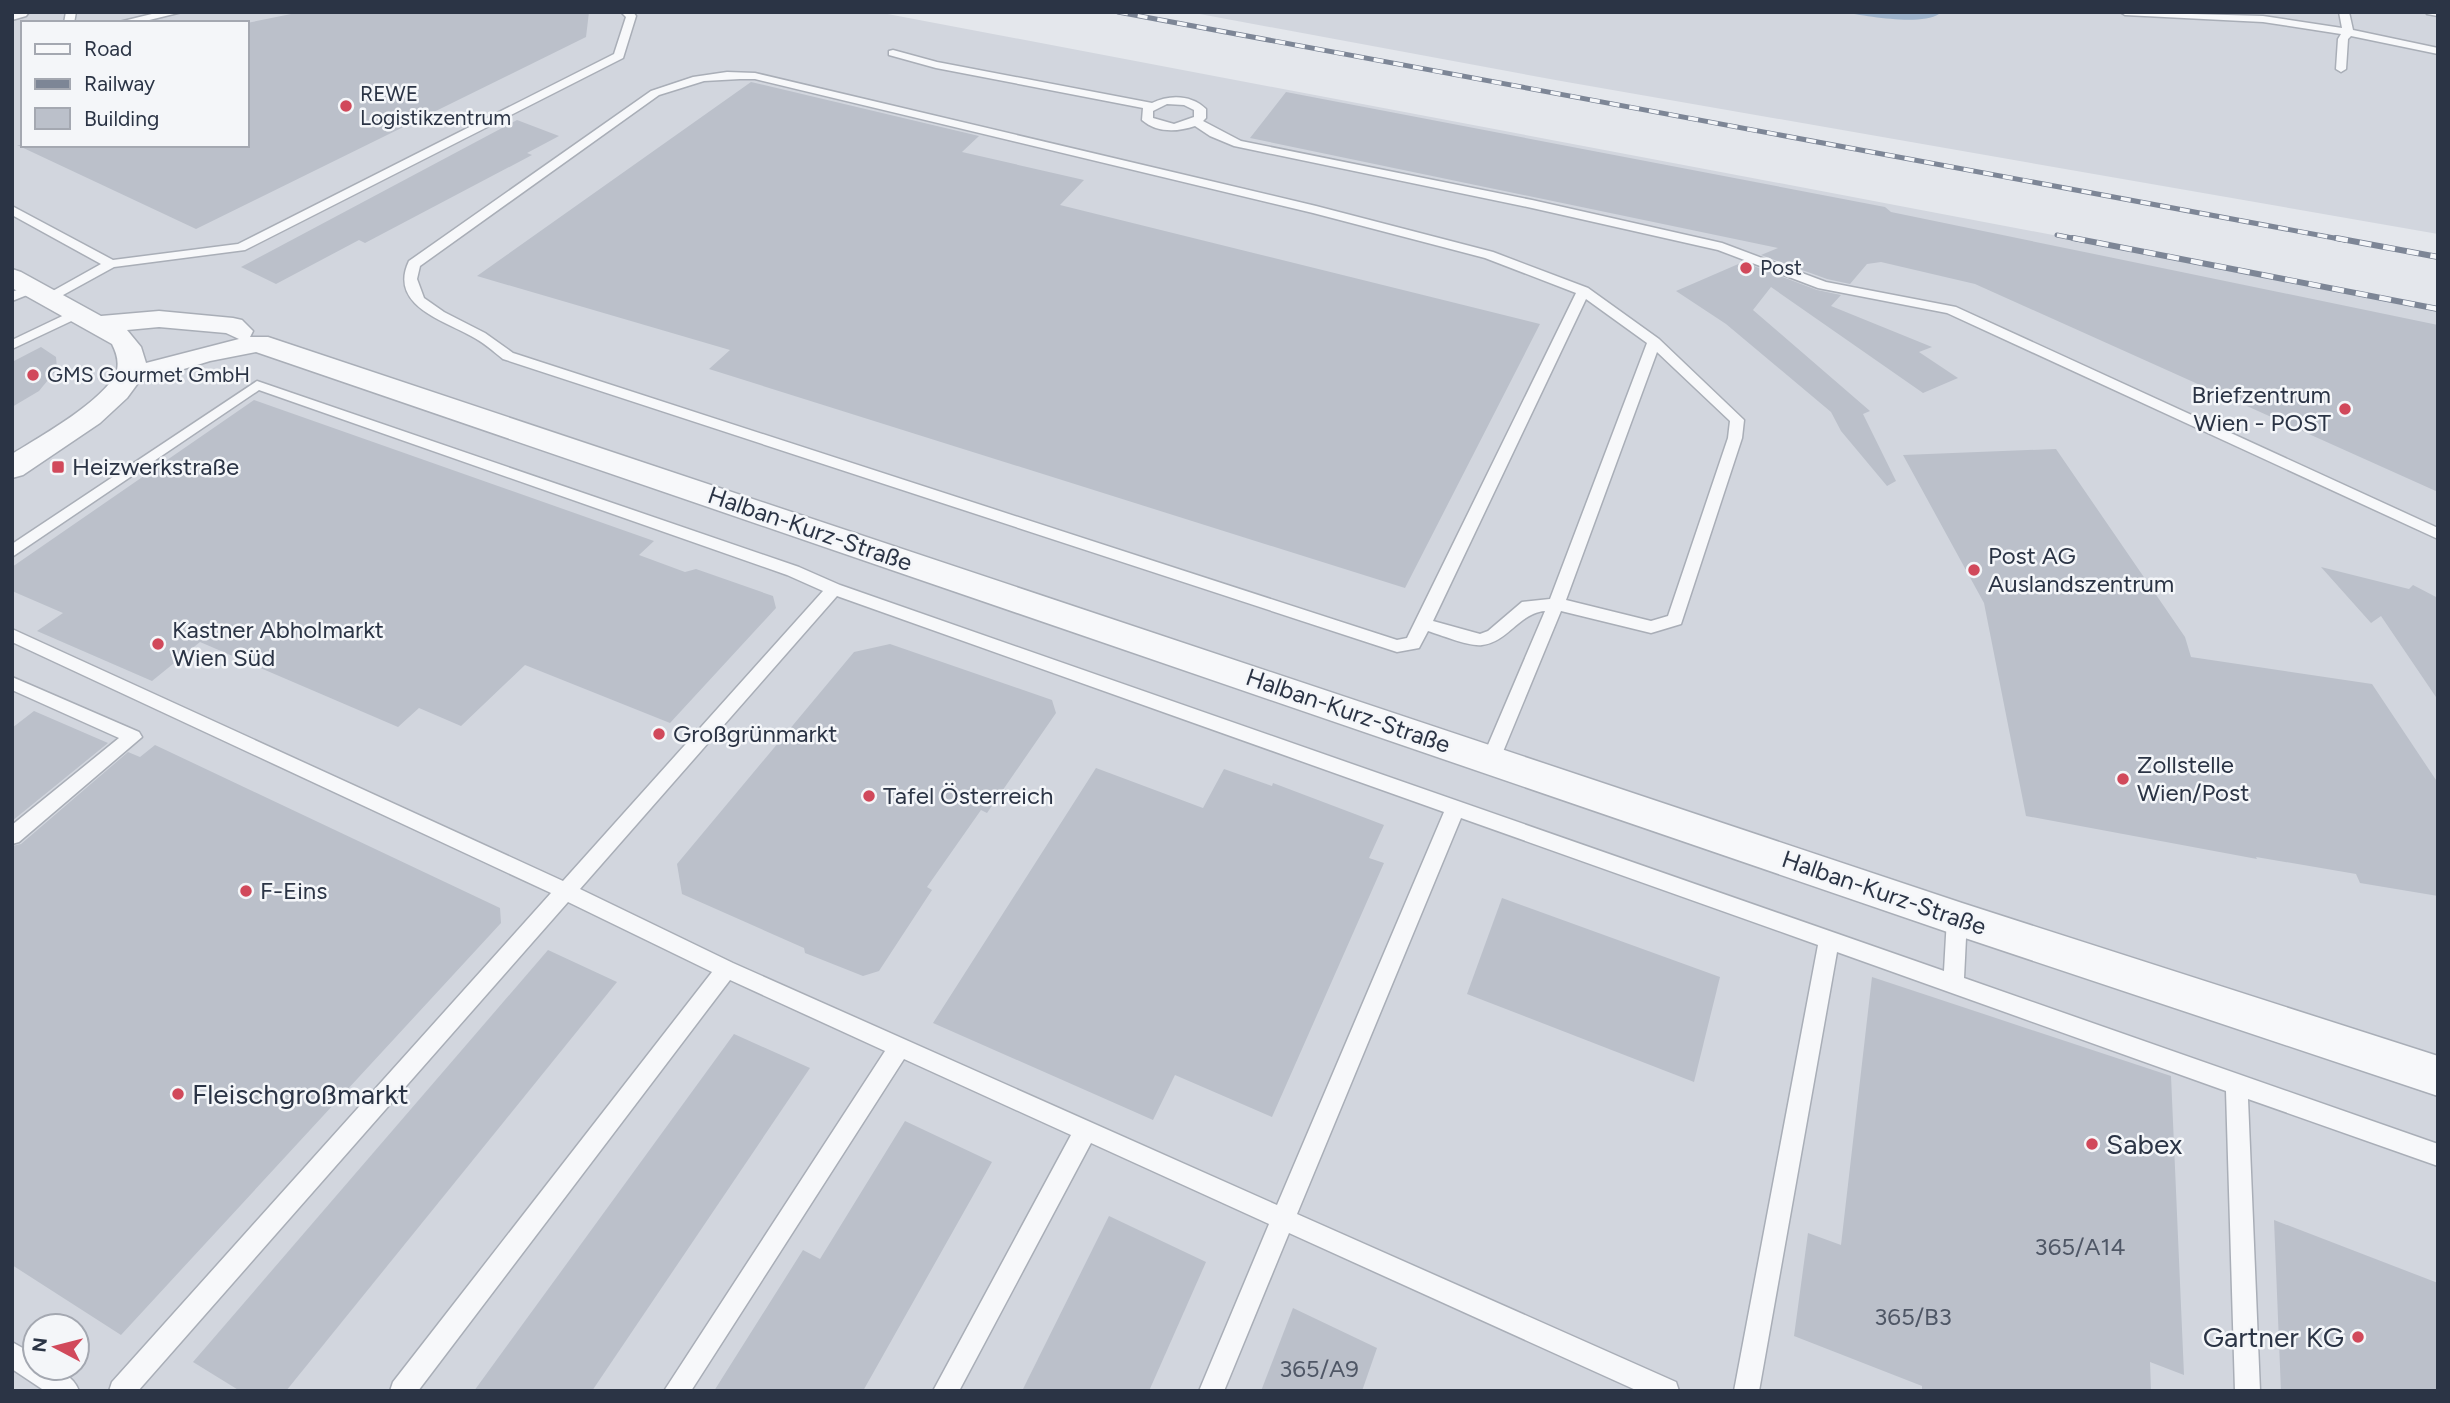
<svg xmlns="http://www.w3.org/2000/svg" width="2450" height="1403" viewBox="0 0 2450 1403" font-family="Figtree,sans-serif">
	<rect width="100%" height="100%" fill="#e4e7ec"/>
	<g fill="#d2d6de" fill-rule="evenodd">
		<path d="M12 12H877L2438 308V1391H12ZM23 23H247V145H23ZM35 1326H77V1368H35Z"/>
		<polygon points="1189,12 2438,12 2438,234 1561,81"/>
	</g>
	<path fill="#9fb4cc" d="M1843 12H1937L1939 14C1920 26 1865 16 1843 12Z"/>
	<g fill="#bbc0ca">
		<polygon points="301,12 589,12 586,37 196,229 17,145 247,145 247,23"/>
		<polygon points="751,82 979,136 962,152 1084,180 1060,205 1540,324 1405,588 709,369 730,350 477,276"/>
		<polygon points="1286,92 1885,207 1891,212 2438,325 2438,492 1975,284 1881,262 1867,264 1850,284 1827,279 1761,255 1778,248 1250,138"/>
		<polygon points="517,120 559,136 527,153 532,155 365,243 359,240 276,284 241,267"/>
		<polygon points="1743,262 1817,290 1841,295 1831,306 1932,347 1919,352 1958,378 1923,393 1771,287 1753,310 1870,411 1863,414 1896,481 1887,486 1841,431 1831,412 1726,324 1676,291"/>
		<polygon points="41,347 56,357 57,369 39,391 12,407 12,362"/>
		<polygon points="254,400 654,541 639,555 685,572 696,569 773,596 776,608 670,723 525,665 461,726 419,708 398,727 200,642 152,681 37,631 63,613 12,591 12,567"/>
		<polygon points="2056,449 2185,637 2191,657 2372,684 2438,783 2438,896 2360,883 2356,874 2256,857 2257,859 2026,816 1984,603 1903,455"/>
		<polygon points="2321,567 2409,589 2413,585 2438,598 2438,700 2381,616 2371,623"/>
		<polygon points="890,644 1052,700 1056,713 987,813 981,810 927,887 932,890 879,971 863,976 805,953 804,948 682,894 677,864 854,652"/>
		<polygon points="34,711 108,743 12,821 12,728"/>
		<polygon points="155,745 500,908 501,923 121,1335 12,1265 12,846 21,844 128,752 140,757"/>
		<polygon points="1096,768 1203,808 1224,769 1272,786 1273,783 1384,825 1369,858 1384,863 1272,1117 1175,1075 1153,1120 933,1023"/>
		<polygon points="1502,898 1720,977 1694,1082 1467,994"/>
		<polygon points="548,950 617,982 286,1391 240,1391 193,1362"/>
		<polygon points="1872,977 2171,1076 2184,1375 2150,1362 2151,1391 1922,1391 1922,1386 1794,1336 1808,1233 1841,1245"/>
		<polygon points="734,1034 810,1068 592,1391 474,1391"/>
		<polygon points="905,1121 992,1162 863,1391 714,1391 803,1250 820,1259"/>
		<polygon points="1109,1216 1206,1262 1149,1391 1022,1391"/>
		<polygon points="2274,1220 2438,1283 2438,1391 2281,1391"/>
		<polygon points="1293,1308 1377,1348 1362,1391 1261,1391"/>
	</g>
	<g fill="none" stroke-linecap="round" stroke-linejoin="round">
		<g stroke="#a9aeb7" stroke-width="3">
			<g id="service">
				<polygon points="66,12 76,12 74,23 64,23"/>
				<polygon points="160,12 182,12 137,23 115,23"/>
				<polygon points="621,12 633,12 636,16 623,58 245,250 114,267 54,300 44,300 42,297 101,264 12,215 12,206 113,260 238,244 614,54 626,17"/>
				<polygon points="2120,12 2263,16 2342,28 2339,12 2349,12 2353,30 2438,48 2438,54 2351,36 2348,39 2346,69 2341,72 2336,69 2338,39 2341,34 2263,22 2125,15"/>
				<polygon points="2426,12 2438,12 2438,16 2427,14"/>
				<path d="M893 50 937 62 1152 103C1170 94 1192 95 1206 109V118L1203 121 1241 141 1532 200 1722 243 1826 282 1956 307 2438 528V539L1947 313 1818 288 1718 250 1532 208 1234 146 1210 136 1195 126C1177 132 1157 133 1142 120L1143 108 936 68 889 55V51ZM1167 104 1184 105 1194 110V117L1174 124 1153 118V111Z"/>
				<path d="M727 72 755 73 1316 206 1493 252 1588 288 1659 339 1744 420 1742 438 1681 624 1651 633 1561 611 1500 759 1497 764 1491 766 1485 764 1482 759 1545 611C1519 613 1508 642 1482 645 1470 647 1441 635 1428 631L1419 648 1397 652 503 359C493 351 483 342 471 336 443 320 388 305 409 261L651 91 693 77ZM740 79H755L1313 213 1485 258 1576 293 1407 638 1397 640 513 353 485 333 444 312 424 298 417 279 420 266 659 95 704 81ZM1586 299 1647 343 1550 599 1522 602 1488 631 1480 634 1433 621ZM1657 352 1730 421 1728 438 1668 616 1651 621 1566 600Z"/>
				<polygon points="32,284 39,288 37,291 12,301 12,292"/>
				<polygon points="77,309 84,313 82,316 12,349 12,340"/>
				<path d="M257 381 799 567 840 585 1944 971 1947 918 1950 912 1957 909 1964 912 1967 918 1964 978 2438 1144V1166L2248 1099 2260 1391H2235L2226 1091 1837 952 1759 1391H1734L1818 945 1461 818 1297 1214 1676 1382 1679 1391H1638L1289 1233 1224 1391H1199L1269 1224 1091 1143 959 1391H933L1071 1135 904 1059 691 1391H664L885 1051 730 980 418 1391H390L393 1382 712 972 568 902 138 1391H109L112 1382 551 893 12 642V629L563 881 823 591 787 575 259 390 12 557V544ZM837 596 1444 812 1277 1205 733 963 580 889Z"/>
				<polygon points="12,677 139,732 142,737 19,842 12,844 12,825 119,738 12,690"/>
				<path d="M12 1342 35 1355V1368C53 1368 72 1372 79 1391H45L12 1369Z"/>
			</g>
		</g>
		<g stroke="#a9aeb7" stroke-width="3">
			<g id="minor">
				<polygon points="12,12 29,12 26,16 12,20"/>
				<path d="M12 269 21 272 101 316 159 311 233 318 242 320 253 331 250 337H268L1962 903 2438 1056V1096L1962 937 256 352 210 361 138 383 127 398 100 423 23 475 12 478V454C38 438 108 399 117 370 119 360 116 352 112 344L12 288ZM159 327 226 333 239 339 146 363 141 347 127 330Z"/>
			</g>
		</g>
		<use href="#service" fill="#f7f8fa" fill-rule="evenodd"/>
		<use href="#minor" fill="#f7f8fa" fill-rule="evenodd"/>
		<g stroke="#7d8696" stroke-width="5">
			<g id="rail-far1">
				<polyline points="1118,12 2345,240"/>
				<polyline points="2057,235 2082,240"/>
			</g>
		</g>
		<g stroke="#7d8696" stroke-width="6">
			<g id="rail">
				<polyline points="2073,238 2438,309"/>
				<polyline points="2336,238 2438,257"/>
			</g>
		</g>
		<use href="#rail-far1" stroke="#f4f6f9" stroke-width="3.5" stroke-dasharray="10" stroke-linecap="butt"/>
		<use href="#rail" stroke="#f4f6f9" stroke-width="4.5" stroke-dasharray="12" stroke-linecap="butt"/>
	</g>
	<g fill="#d1495b" stroke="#f4f6f9" stroke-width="2.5">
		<circle cx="346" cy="106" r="7"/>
		<circle cx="1746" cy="268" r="7"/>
		<circle cx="33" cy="375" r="7"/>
		<circle cx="2345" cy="409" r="7"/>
		<rect x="51" y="460" width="14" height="14" rx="3.5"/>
		<circle cx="1974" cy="570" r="7"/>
		<circle cx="158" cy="644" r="7"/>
		<circle cx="659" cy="734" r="7"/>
		<circle cx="2123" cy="779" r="7"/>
		<circle cx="869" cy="796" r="7"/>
		<circle cx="246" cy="891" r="7"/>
		<circle cx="178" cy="1094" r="7"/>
		<circle cx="2092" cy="1144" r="7"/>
		<circle cx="2358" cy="1337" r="7"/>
	</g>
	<g text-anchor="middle" stroke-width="5" stroke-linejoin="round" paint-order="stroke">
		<g font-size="21" fill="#2b3445" stroke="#f4f6f9" text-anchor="start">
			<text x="360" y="101">REWE<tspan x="360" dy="24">Logistikzentrum</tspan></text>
			<text x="1760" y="275">Post</text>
			<text x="47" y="382">GMS Gourmet GmbH</text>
		</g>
		<g font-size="24" fill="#2b3445" stroke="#f4f6f9" text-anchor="start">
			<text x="2331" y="403" text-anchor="end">Briefzentrum<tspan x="2331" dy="28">Wien - POST</tspan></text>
			<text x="72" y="475">Heizwerkstraße</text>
			<text x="1988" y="564">Post AG<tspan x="1988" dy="28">Auslandszentrum</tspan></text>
			<text x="172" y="638">Kastner Abholmarkt<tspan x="172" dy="28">Wien Süd</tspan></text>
			<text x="673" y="742">Großgrünmarkt</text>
			<text x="2137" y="773">Zollstelle<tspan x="2137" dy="28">Wien/Post</tspan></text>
			<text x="883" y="804">Tafel Österreich</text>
			<text x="260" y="899">F-Eins</text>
		</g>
		<g font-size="24" fill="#2b3445" stroke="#f4f6f9">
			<text transform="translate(810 529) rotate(19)" y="8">Halban-Kurz-Straße</text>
			<text transform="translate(1348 711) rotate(19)" y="8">Halban-Kurz-Straße</text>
			<text transform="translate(1884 893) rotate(19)" y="8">Halban-Kurz-Straße</text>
		</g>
		<g font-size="24" fill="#4f5766">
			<text x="2080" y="1255">365/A14</text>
			<text x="1913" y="1325">365/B3</text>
			<text x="1319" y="1377">365/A9</text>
		</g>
		<g font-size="28" fill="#2b3445" stroke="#f4f6f9" text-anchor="start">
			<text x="192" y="1104">Fleischgroßmarkt</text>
			<text x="2106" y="1154">Sabex</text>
			<text x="2344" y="1347" text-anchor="end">Gartner KG</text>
		</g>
	</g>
	<rect width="2450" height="1403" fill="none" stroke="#2b3445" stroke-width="28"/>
	<rect x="21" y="21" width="228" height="126" fill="#f4f6f9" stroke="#a4a8b1" stroke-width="2"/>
	<rect x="35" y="44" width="35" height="10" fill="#f7f8fa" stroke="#a4a8b1" stroke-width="2"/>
	<text x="84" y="56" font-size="21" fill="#2b3445">Road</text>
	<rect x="35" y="79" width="35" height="10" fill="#7d8696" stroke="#a4a8b1" stroke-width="2"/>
	<text x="84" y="91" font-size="21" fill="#2b3445">Railway</text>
	<rect x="35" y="108" width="35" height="21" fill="#bbc0ca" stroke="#a4a8b1" stroke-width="2"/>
	<text x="84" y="126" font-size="21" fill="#2b3445">Building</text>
	<g transform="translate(56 1347) rotate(277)"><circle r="33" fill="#f4f6f9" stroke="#a4a8b1" stroke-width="2"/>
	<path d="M0-5L12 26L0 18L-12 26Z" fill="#d1495b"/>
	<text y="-10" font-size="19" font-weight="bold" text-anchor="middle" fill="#2b3445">N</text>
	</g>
</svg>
